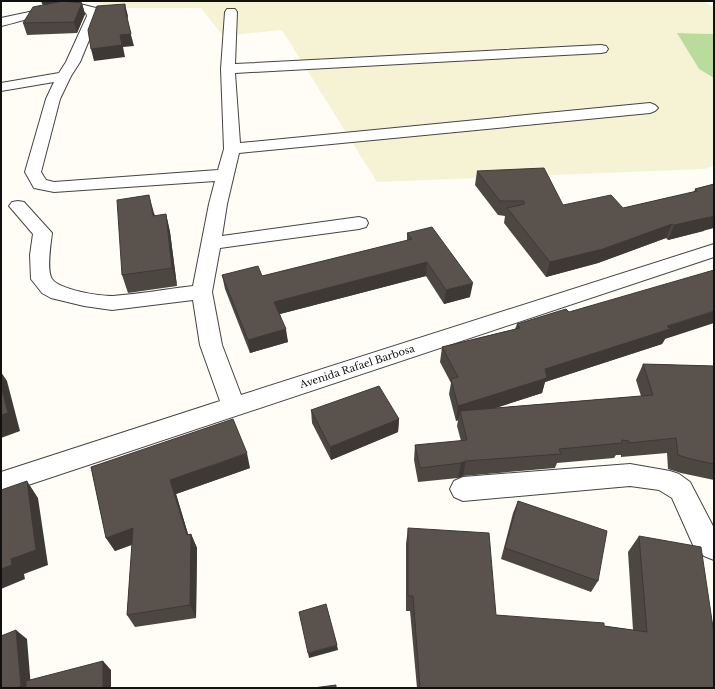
<svg xmlns="http://www.w3.org/2000/svg" width="715" height="689" viewBox="0 0 715 689" font-family="'Libre Baskerville',serif">
	<rect width="100%" height="100%" fill="#fffdf5"/>
	<polygon fill="#f6f3d4" points="97,1 703,1 714,7 714,34 678,33 699,69 714,78 714,166 704,169 377,182 282,30 223,36 201,8 106,8"/>
	<polygon fill="#b9dc9c" points="677,33 714,34 714,78 699,69"/>
	<g fill="none" stroke-linecap="round" stroke-linejoin="round">
		<g stroke="#444" stroke-width="2">
			<g id="minor">
				<path d="M73 4 84 5 96 8 99 16 80 62 71 76 60 99 41 172 46 180 54 182 218 170 224 149 221 69 225 12 227 9H235L237 12 235 64 601 45 606 46 608 49 606 52 601 53 235 73 240 143 650 103 655 105 658 108 655 111 650 113 239 153 227 204 222 236 359 217 366 219 368 223 366 227 359 229 220 248 212 292 222 345 241 395 714 244V257L1 494V472L220 401 200 345 193 300 112 310 84 306 51 298 42 293 31 279 30 255 33 234 9 206 12 202 18 201 24 202 52 233C51 243 46 270 52 279 60 290 99 296 113 296 140 294 167 289 193 286L209 204 215 181 54 192 34 188 25 172 46 99 54 82 1 91V83L59 73 66 62 87 16 86 13C63 6 24 21 1 26V18L48 8Z"/>
				<polygon points="630,464 670,471 679,474 690,482 714,528 714,560 704,556 693,545 672,498 659,490 630,486 463,501 454,497 450,489 454,481 463,477"/>
			</g>
		</g>
		<use href="#minor" fill="#fff" fill-rule="evenodd"/>
	</g>
	<g fill="#4d4742">
		<polygon points="41,1 81,1 85,14 77,33 27,35 23,23 43,5"/>
		<polygon points="477,171 563,205 623,208 694,192 695,189 714,184 704,231 668,240 666,238 598,263 546,277 504,223 505,216 498,215 475,185"/>
		<polygon points="154,213 155,216 166,214 170,232 177,286 128,293 122,275"/>
		<polygon points="407,233 470,297 444,304 426,276 280,314 288,342 250,353 225,289 222,275 262,276 407,241"/>
		<polygon points="569,312 665,339 662,344 545,382 542,393 494,408 641,396 636,380 643,364 714,366 714,480 681,473 668,469 667,453 621,457 621,455 616,455 614,458 557,463 555,468 463,476 458,478 418,482 414,460 415,445 461,441 457,426 458,420 456,421 449,394 451,383 440,362 442,347 515,329 517,324"/>
		<polygon points="311,410 399,419 398,432 331,460 312,423"/>
		<polygon points="91,467 250,468 176,494 188,534 191,534 197,548 196,618 135,627 127,615 132,545 115,551 106,538"/>
		<polygon points="518,501 598,581 591,592 501,559 513,513"/>
		<polygon points="408,528 496,615 604,626 633,630 628,552 639,536 714,688 417,688 410,611 406,611 406,544"/>
	</g>
	<g fill="#3f3936">
		<polygon points="41,1 72,1 73,3 44,7"/>
		<polygon points="82,3 85,14 77,33 74,22"/>
		<polygon points="125,4 128,16 127,20 134,46 123,47 125,57 94,61 91,49 120,35"/>
		<polygon points="149,195 154,213 158,234 153,216"/>
		<polygon points="166,214 170,232 177,286 172,268"/>
		<polygon points="714,216 714,228 668,240 674,225"/>
		<polygon points="672,224 666,238 598,263 546,277 550,262"/>
		<polygon points="427,262 426,276 276,315 274,302"/>
		<polygon points="473,283 470,297 444,304 446,290"/>
		<polygon points="714,311 714,323 665,339 662,344 545,382 542,393 462,419 460,411 458,420 456,421 458,406 545,369 667,326"/>
		<polygon points="286,329 288,342 250,353 248,340"/>
		<polygon points="1,372 7,381 20,431 1,438"/>
		<polygon points="399,419 398,432 331,460 330,447"/>
		<polygon points="247,453 250,468 176,494 191,544 191,534 197,548 196,618 190,605 187,535 170,480"/>
		<polygon points="466,461 463,476 458,478 461,463"/>
		<polygon points="27,481 38,498 48,565 24,574 25,579 1,589 1,569 11,559"/>
		<polygon points="133,528 140,541 115,551 106,538"/>
		<polygon points="16,630 27,639 31,688 17,688"/>
		<polygon points="337,645 338,650 309,658 308,653"/>
		<polygon points="103,661 111,670 111,688 103,688"/>
	</g>
	<g fill="#5a524d" stroke="#3f3936">
		<polygon points="63,1 82,3 74,22 23,23 33,7"/>
		<polygon points="125,4 125,9 131,34 120,35 122,45 91,49 88,30 97,6"/>
		<polygon points="544,168 563,205 611,195 623,208 697,191 695,189 714,184 714,216 674,225 672,224 603,249 550,262 507,208 524,204 524,201 500,201 477,171"/>
		<polygon points="149,195 153,216 166,214 172,268 122,275 117,200"/>
		<polygon points="432,227 473,283 446,290 427,262 274,302 286,329 248,340 222,275 258,266 262,276 412,239 407,233"/>
		<polygon points="714,270 714,311 667,326 670,329 545,369 547,378 458,406 451,379 458,377 442,347 520,328 517,324 566,309 569,312"/>
		<polygon points="643,364 714,366 714,464 691,459 678,455 676,438 629,443 629,441 622,440 622,443 559,449 561,454 466,461 461,463 420,468 415,445 467,440 460,411 653,395"/>
		<polygon points="1,385 8,413 1,415"/>
		<polygon points="379,386 399,419 330,447 311,410"/>
		<polygon points="233,419 247,453 170,480 187,535 191,534 190,605 127,615 133,528 106,538 91,467"/>
		<polygon points="27,481 36,550 11,559 12,565 1,569 1,490"/>
		<polygon points="518,501 607,531 598,581 505,548"/>
		<polygon points="408,528 489,533 496,615 604,623 604,626 647,632 639,536 701,547 714,634 714,688 420,688 413,596 408,596"/>
		<polygon points="326,604 337,645 308,653 299,612"/>
		<polygon points="16,630 21,686 17,688 1,688 1,636"/>
		<polygon points="103,661 103,688 26,688 26,681"/>
		<polygon points="336,685 336,688 313,688"/>
	</g>
	<g text-anchor="middle" stroke-width="4" stroke-linejoin="round" paint-order="stroke">
		<g font-size="10" fill="#111" stroke="#fff">
			<text transform="translate(357 366) rotate(-18)" y="4">Avenida Rafael Barbosa</text>
		</g>
	</g>
	<rect width="715" height="689" fill="none" stroke="#111111" stroke-width="4"/>
</svg>
